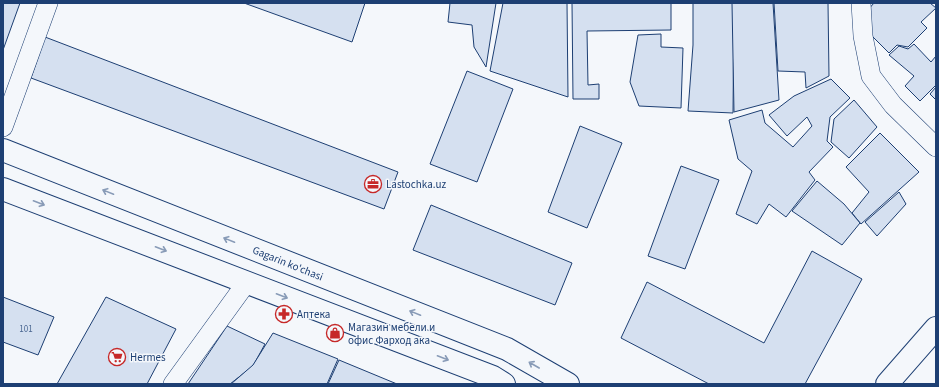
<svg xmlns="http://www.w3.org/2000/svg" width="939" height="387" viewBox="0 0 939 387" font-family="'Source Sans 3',sans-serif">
	<rect width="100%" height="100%" fill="#f4f7fb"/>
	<g fill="#d5e0f0" stroke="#1d3f73">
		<polygon points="3,3 20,3 3,50"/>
		<polygon points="244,3 365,3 352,42"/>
		<polygon points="450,3 496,3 486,67 474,47 472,25 448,22"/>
		<polygon points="503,3 567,3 568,97 490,71"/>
		<polygon points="572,3 671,3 671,30 587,31 588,85 599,84 599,99 573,99"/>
		<polygon points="693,3 734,3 733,113 688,111 693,45"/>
		<polygon points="732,3 773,3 779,100 734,112"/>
		<polygon points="774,3 828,3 829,76 806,88 805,72 778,71"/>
		<polygon points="874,3 930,3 936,8 921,22 927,28 908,47 897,45 889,53 866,30 867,11"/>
		<polygon points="661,34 661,47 683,48 681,108 639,106 630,82 638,35"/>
		<polygon points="45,37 398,172 384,209 31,78"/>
		<polygon points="914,44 931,62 936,56 936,85 920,101 905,86 914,76 889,55 899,46 908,49"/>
		<polygon points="467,71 513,89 477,182 430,164"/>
		<polygon points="831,79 850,98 830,117 827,141 833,147 809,172 815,180 786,217 769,204 757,224 736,214 752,171 738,159 729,120 762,110 765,123 793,147 812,126 807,117 787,136 769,115 794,96"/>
		<polygon points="936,87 936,100 930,94"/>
		<polygon points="854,100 877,127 849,158 831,142 834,119"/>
		<polygon points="580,126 622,143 587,228 548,212"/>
		<polygon points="880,133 919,172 861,224 852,213 869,192 846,167"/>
		<polygon points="681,166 719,180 685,269 648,256"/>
		<polygon points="817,181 844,204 860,223 842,245 792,211"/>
		<polygon points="899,192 906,204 877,236 865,222"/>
		<polygon points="431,205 572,263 555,305 413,250"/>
		<polygon points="812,251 862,279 805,384 709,384 621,338 647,282 764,343"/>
		<polygon points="3,297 54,317 38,355 3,342"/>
		<polygon points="106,297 176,329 147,384 57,384"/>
		<polygon points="227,326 265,344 253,366 230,384 188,384"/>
		<polygon points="273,333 338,359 327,384 231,384 253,365"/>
		<polygon points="339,360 397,384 328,384"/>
	</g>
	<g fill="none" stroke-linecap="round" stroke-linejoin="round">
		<g stroke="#1d3f73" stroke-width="20">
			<g id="street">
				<polyline points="861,3 863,36 871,76 893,105 936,147"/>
				<polyline points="3,127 48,3"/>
				<polyline points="173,384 247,282"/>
			</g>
		</g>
		<g stroke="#1d3f73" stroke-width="24">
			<g id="secondary">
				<polyline points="3,150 507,349 568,384"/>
				<polyline points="3,189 493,377 504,384"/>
				<polyline points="887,384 936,328"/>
			</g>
		</g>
		<use href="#street" stroke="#f4f7fb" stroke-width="19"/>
		<use href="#secondary" stroke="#f4f7fb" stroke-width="22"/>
	</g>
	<defs><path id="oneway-shaft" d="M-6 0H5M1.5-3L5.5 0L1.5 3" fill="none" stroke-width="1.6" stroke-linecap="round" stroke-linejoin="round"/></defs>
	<g stroke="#889bb7">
		<use href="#oneway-shaft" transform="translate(108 192) rotate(-158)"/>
		<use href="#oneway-shaft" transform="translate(39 203) rotate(21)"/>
		<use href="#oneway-shaft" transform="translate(229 240) rotate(-158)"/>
		<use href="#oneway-shaft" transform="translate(161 249) rotate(21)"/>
		<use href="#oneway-shaft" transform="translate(282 296) rotate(21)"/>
		<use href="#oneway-shaft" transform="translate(415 313) rotate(-158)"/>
		<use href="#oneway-shaft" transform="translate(443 358) rotate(21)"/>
		<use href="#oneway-shaft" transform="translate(534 365) rotate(-150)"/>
	</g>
	<defs>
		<g id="office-ring" transform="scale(0.9)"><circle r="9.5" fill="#f4f7fb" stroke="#c62828" stroke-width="1.5"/><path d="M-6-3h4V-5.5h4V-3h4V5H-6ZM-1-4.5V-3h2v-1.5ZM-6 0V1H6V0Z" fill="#c62828"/></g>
		<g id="pharmacy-ring" transform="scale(0.9)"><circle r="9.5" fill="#f4f7fb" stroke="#c62828" stroke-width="1.5"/><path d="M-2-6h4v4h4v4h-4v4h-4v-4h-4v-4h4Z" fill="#c62828"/></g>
		<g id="shop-ring" transform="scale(0.9)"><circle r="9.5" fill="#f4f7fb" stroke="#c62828" stroke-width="1.5"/><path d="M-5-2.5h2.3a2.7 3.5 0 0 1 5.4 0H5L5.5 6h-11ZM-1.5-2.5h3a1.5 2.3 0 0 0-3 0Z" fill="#c62828"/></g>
		<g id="supermarket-ring" transform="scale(0.9)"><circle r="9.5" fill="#f4f7fb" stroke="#c62828" stroke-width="1.5"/><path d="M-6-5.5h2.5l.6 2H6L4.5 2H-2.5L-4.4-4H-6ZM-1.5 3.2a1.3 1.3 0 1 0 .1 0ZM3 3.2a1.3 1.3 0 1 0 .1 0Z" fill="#c62828"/></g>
	</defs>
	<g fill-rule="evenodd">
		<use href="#office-ring" x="373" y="184"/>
		<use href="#pharmacy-ring" x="284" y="314"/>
		<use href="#shop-ring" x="335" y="333"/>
		<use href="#supermarket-ring" x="117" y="357"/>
	</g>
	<g text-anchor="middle" stroke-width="3" stroke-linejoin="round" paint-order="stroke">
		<g font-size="9" fill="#4b6792">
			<text x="26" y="332">101</text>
		</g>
		<g font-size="11" fill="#1d3f73" stroke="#f4f7fb" text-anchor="start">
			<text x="386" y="188">Lastochka.uz</text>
			<text x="297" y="318">Аптека</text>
			<text x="348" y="331">Магазин мебели и<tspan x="348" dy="13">офис Фарход ака</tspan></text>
			<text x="130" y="361">Hermes</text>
		</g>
		<g font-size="11" fill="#1d3f73" stroke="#f4f7fb">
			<text transform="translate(288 263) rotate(22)" y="4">Gagarin ko'chasi</text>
		</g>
	</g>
	<rect width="939" height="387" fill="none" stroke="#1d3f73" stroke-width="8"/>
</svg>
